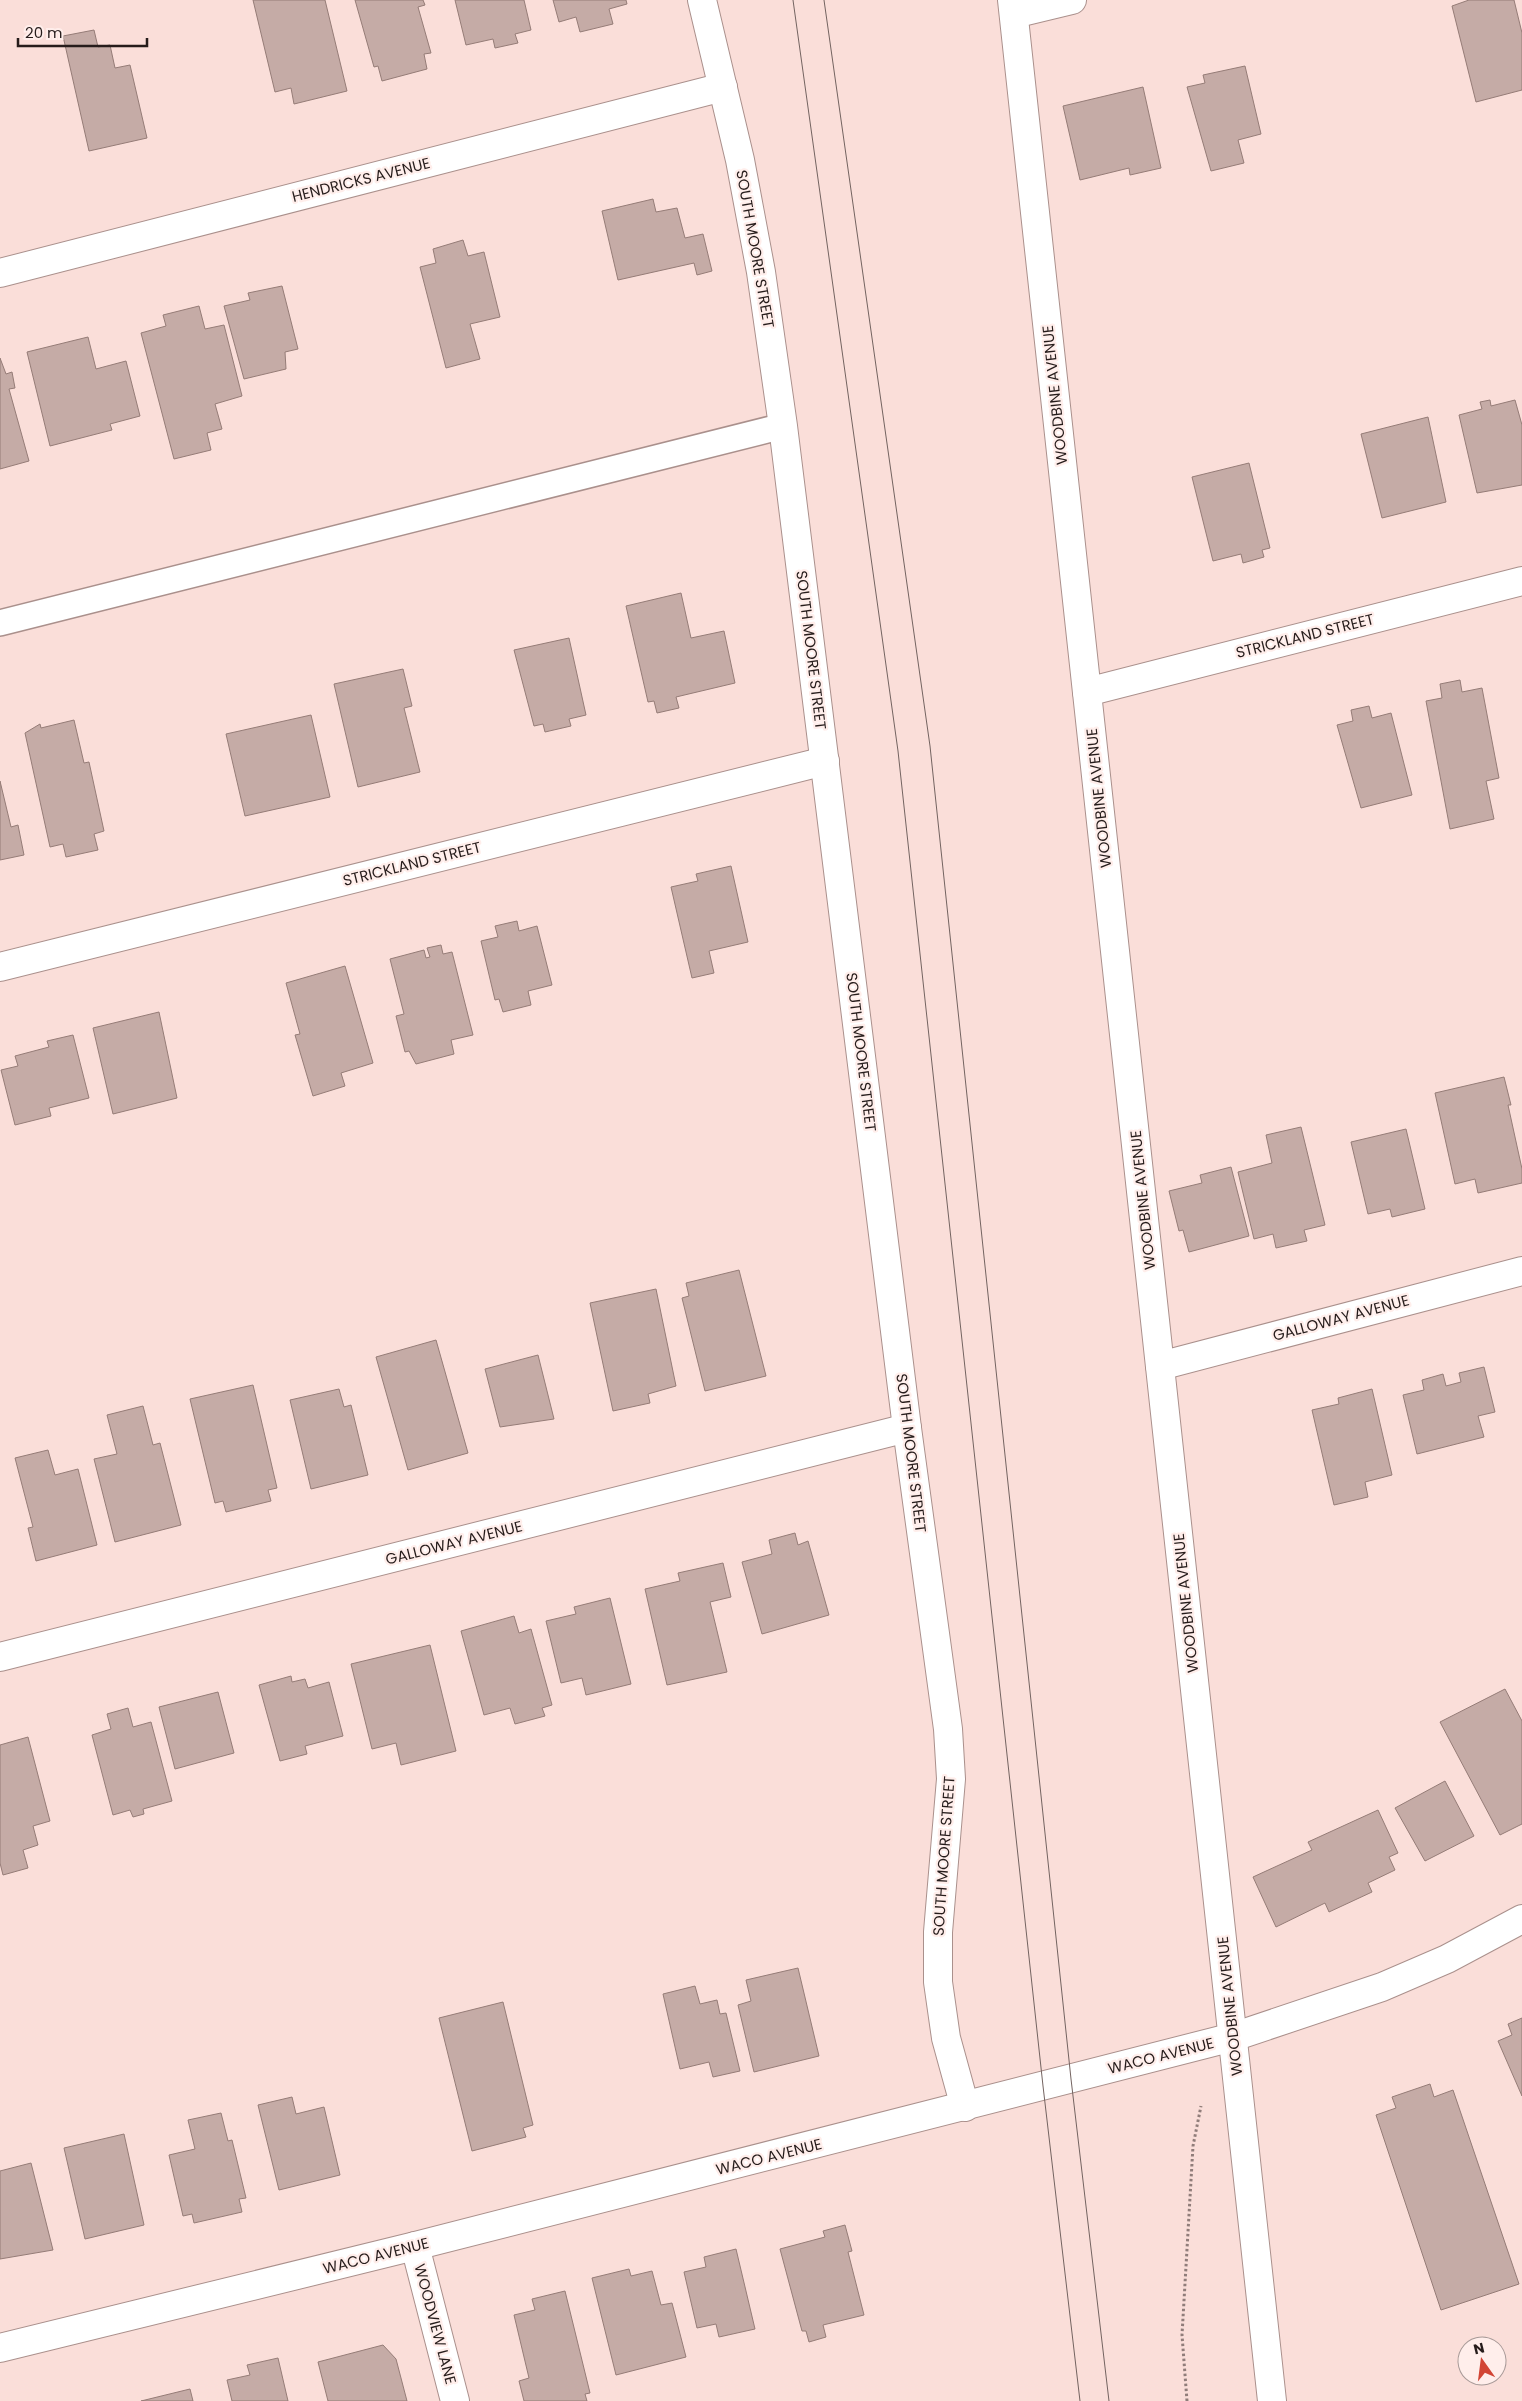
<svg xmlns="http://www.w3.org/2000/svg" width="1522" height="2401" viewBox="0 0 1522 2401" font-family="Poppins,sans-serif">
	<rect width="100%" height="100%" fill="#faded9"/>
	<g fill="#c5aba6" stroke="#957c77">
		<polygon points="253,0 325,0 347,91 294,104 291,88 275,92"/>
		<polygon points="355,0 423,0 425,5 418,7 431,53 424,54 427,69 382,81 378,66 374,67"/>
		<polygon points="455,0 524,0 531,30 515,34 518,43 495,48 493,39 466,45"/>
		<polygon points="553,0 626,0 627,4 609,9 613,24 580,32 576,17 559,22"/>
		<polygon points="1469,0 1514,0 1522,33 1522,90 1476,102 1452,6"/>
		<polygon points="94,30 98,47 110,45 115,68 130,65 147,138 89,151 63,36"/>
		<polygon points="1245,66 1261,134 1238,140 1244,163 1211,171 1187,87 1205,83 1203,75"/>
		<polygon points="1143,87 1161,168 1130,175 1129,168 1080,180 1063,106"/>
		<polygon points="653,199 656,212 677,208 685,238 703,234 712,271 697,275 694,263 618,280 602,211"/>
		<polygon points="463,240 468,256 484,252 500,317 470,324 480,359 446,368 420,267 436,263 433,249"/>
		<polygon points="282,286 298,349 285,352 286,369 244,379 224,306 250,300 248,293"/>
		<polygon points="199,306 205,329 224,325 242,396 215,404 222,429 207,433 211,450 174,459 141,333 166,326 163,315"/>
		<polygon points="88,337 96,369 126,361 140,416 110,424 112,430 50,446 27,352"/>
		<polygon points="0,358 6,374 12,372 15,388 9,389 29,461 0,469"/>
		<polygon points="1490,400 1491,406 1515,400 1522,425 1522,485 1477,493 1459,415 1482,409 1480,402"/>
		<polygon points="1428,417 1446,502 1382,518 1361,434"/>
		<polygon points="1249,463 1270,548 1262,550 1264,557 1243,563 1241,554 1213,561 1192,477"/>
		<polygon points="681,593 691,638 724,631 735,683 676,697 679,708 657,713 654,701 648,702 626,606"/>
		<polygon points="569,638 586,715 569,719 571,726 545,732 543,724 534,726 514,650"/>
		<polygon points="403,669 412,706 404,708 420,772 358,787 334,684"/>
		<polygon points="1460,680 1462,692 1482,688 1499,778 1486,781 1494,819 1450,829 1426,701 1442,698 1440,684"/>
		<polygon points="1369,706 1372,718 1391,713 1412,795 1361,808 1337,725 1353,721 1351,710"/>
		<polygon points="311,715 330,797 245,816 226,734"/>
		<polygon points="74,720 84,763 89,762 104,831 94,834 98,850 66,857 63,844 50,847 25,733 40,724 41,728"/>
		<polygon points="0,781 11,827 18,825 24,855 0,860"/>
		<polygon points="731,866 748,942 709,951 714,973 692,978 671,887 698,881 696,874"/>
		<polygon points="517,921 519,931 537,926 552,985 528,991 531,1005 503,1012 499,999 495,1000 481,941 498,937 495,926"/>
		<polygon points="441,945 443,954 452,952 473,1035 451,1040 454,1054 416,1064 409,1051 405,1052 396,1016 404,1014 390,959 424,950 426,958 430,957 427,948"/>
		<polygon points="345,966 373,1063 341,1073 345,1086 313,1096 295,1035 300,1034 286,983"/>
		<polygon points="159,1012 177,1098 113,1114 93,1028"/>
		<polygon points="73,1035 89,1098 49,1108 51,1116 15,1125 1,1070 18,1066 15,1056 49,1047 47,1041"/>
		<polygon points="1504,1077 1511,1105 1508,1105 1522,1169 1522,1183 1478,1193 1475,1179 1455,1184 1435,1093"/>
		<polygon points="1301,1127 1325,1225 1304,1230 1307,1241 1276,1248 1273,1234 1254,1239 1238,1172 1272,1163 1266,1135"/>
		<polygon points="1406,1129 1425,1209 1392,1217 1390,1209 1368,1214 1351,1142"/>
		<polygon points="1231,1167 1249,1236 1189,1252 1183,1230 1179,1231 1169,1191 1202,1183 1200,1175"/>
		<polygon points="739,1270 766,1376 705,1391 682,1298 689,1296 686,1283"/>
		<polygon points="656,1289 676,1386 648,1394 650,1403 613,1411 590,1303"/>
		<polygon points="436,1340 468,1453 408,1470 376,1357"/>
		<polygon points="538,1355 554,1419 500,1427 485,1369"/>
		<polygon points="1484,1367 1495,1412 1478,1416 1484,1437 1417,1454 1403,1395 1424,1390 1422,1380 1443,1374 1446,1386 1461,1382 1459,1373"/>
		<polygon points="253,1385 277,1488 268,1490 271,1501 226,1512 223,1501 215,1503 190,1399"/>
		<polygon points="339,1389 344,1407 351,1405 368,1475 311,1489 290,1400"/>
		<polygon points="1372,1389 1392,1475 1365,1482 1368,1497 1334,1505 1312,1410 1339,1404 1338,1398"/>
		<polygon points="143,1406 153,1445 160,1443 181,1525 115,1542 94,1459 117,1454 107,1415"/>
		<polygon points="48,1450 55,1475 78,1469 97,1545 36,1561 28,1528 33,1527 15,1458"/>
		<polygon points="795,1533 798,1545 808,1541 829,1615 762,1634 742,1562 772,1554 769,1540"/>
		<polygon points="723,1563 731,1597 710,1602 727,1672 667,1685 645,1589 680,1581 678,1573"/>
		<polygon points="610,1598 631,1684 586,1695 582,1678 561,1683 546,1621 576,1614 574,1607"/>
		<polygon points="514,1616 519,1633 531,1629 552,1705 542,1708 545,1716 515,1724 510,1708 484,1715 461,1631"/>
		<polygon points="430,1645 456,1751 401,1765 396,1743 372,1749 351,1664"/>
		<polygon points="291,1676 292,1682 305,1679 308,1688 329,1682 343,1736 305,1746 307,1754 280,1761 259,1685"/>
		<polygon points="1505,1689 1522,1721 1522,1824 1500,1835 1440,1722"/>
		<polygon points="218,1692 234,1753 175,1769 159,1707"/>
		<polygon points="128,1708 133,1727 151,1722 172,1801 143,1809 144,1814 133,1817 130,1810 113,1815 92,1735 111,1729 107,1714"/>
		<polygon points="28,1737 50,1821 33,1826 38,1845 23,1850 28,1868 3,1875 0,1863 0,1745"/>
		<polygon points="1445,1781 1474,1836 1425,1861 1395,1808"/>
		<polygon points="1378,1810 1398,1853 1389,1857 1395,1870 1368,1883 1372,1892 1329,1912 1325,1903 1276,1927 1253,1877 1312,1850 1308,1842"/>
		<polygon points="798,1968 819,2056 754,2072 738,2005 751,2001 746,1980"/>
		<polygon points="695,1986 700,2004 717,2000 720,2014 726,2013 740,2071 713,2077 709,2062 680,2069 663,1994"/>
		<polygon points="503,2002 533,2125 523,2128 526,2137 472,2151 439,2018"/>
		<polygon points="1522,2018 1522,2096 1498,2041 1512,2035 1508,2024"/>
		<polygon points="1430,2084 1434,2097 1453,2090 1519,2284 1441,2310 1376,2115 1396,2108 1392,2097"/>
		<polygon points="292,2097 296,2114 324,2107 340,2175 279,2190 258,2105"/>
		<polygon points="221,2113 228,2141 232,2140 246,2198 239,2199 242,2212 194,2223 192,2214 183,2216 169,2155 195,2149 188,2120"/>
		<polygon points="124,2134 144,2225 85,2239 64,2148"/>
		<polygon points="31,2163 53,2250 0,2259 0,2171"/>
		<polygon points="845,2225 852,2251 848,2252 864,2315 823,2325 826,2337 809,2342 806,2331 802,2331 780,2249 825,2237 823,2231"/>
		<polygon points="736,2249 755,2329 719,2337 716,2324 697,2328 684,2272 706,2267 704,2257"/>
		<polygon points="629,2269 631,2276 652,2271 661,2305 672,2303 686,2357 616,2375 592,2278"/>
		<polygon points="565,2291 590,2393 585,2394 587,2401 524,2401 519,2381 529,2378 514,2315 535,2310 532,2299"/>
		<polygon points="383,2345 396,2359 407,2401 328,2401 318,2362"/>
		<polygon points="278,2358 288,2401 232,2401 227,2380 250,2375 247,2365"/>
		<polygon points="190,2389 193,2401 141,2401"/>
	</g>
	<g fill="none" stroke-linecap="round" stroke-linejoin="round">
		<g stroke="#aa908c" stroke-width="28">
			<polyline id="service" points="0,623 783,426"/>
		</g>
		<g stroke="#aa908c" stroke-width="30">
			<g id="minor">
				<polyline points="702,0 740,160 761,272 783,426 907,1428 948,1729 951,1779 938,1932 938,1982 946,2038 965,2107"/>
				<polyline points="1012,0 1272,2401"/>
				<polyline points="1014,14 1072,0"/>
				<polyline points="0,273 723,87"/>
				<polyline points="1087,692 1522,581"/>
				<polyline points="0,967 825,761"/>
				<polyline points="1160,1366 1522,1271"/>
				<polyline points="0,1657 907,1428"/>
				<polyline points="415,2246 455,2401"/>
				<polyline points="0,2348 415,2246 1233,2037 1382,1987 1447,1959 1522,1919"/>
			</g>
		</g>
		<polyline stroke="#907d7a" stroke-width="3" stroke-dasharray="2.5 2.5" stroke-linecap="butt" points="1187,2401 1182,2335 1193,2146 1201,2106"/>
		<use href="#service" stroke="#fff" stroke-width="25"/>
		<use href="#minor" stroke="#fff" stroke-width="28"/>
		<g stroke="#736360" stroke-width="1">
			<polyline points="793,0 898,751 1043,2086 1080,2401"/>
			<polyline points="824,0 930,746 1071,2079 1109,2401"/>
		</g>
	</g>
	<g text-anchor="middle" stroke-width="4.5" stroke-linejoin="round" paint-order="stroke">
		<g font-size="15" fill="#261c1b" stroke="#ffeeeb">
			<text transform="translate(361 180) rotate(-14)" y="5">HENDRICKS AVENUE</text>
			<text transform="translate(755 249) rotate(80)" y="5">SOUTH MOORE STREET</text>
			<text transform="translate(1055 395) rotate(-96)" y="5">WOODBINE AVENUE</text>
			<text transform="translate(1305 636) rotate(-14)" y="5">STRICKLAND STREET</text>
			<text transform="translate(811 650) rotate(83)" y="5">SOUTH MOORE STREET</text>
			<text transform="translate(1099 798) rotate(-96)" y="5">WOODBINE AVENUE</text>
			<text transform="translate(412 864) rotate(-14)" y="5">STRICKLAND STREET</text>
			<text transform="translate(861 1052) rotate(83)" y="5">SOUTH MOORE STREET</text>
			<text transform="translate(1143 1200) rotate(-96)" y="5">WOODBINE AVENUE</text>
			<text transform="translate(1341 1318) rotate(-15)" y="5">GALLOWAY AVENUE</text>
			<text transform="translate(911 1453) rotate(83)" y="5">SOUTH MOORE STREET</text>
			<text transform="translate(454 1543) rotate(-14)" y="5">GALLOWAY AVENUE</text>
			<text transform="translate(1186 1603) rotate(-96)" y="5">WOODBINE AVENUE</text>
			<text transform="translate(944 1856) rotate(-86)" y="5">SOUTH MOORE STREET</text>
			<text transform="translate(1230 2006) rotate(-96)" y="5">WOODBINE AVENUE</text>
			<text transform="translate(1161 2056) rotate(-14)" y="5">WACO AVENUE</text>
			<text transform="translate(769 2157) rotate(-14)" y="5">WACO AVENUE</text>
			<text transform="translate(376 2256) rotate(-14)" y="5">WACO AVENUE</text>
			<text transform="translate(435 2324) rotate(75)" y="5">WOODVIEW LANE</text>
		</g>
	</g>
	<g transform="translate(1482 2361) rotate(346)"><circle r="24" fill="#ffeeeb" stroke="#a89a98"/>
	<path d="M0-4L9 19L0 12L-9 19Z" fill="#d24535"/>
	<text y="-8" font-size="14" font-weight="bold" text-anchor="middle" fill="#261c1b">N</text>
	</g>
	<path d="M18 38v8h129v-8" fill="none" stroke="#261c1b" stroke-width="2.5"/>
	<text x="25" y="38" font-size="15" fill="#261c1b" stroke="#ffeeeb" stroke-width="4" paint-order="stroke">20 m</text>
</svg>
